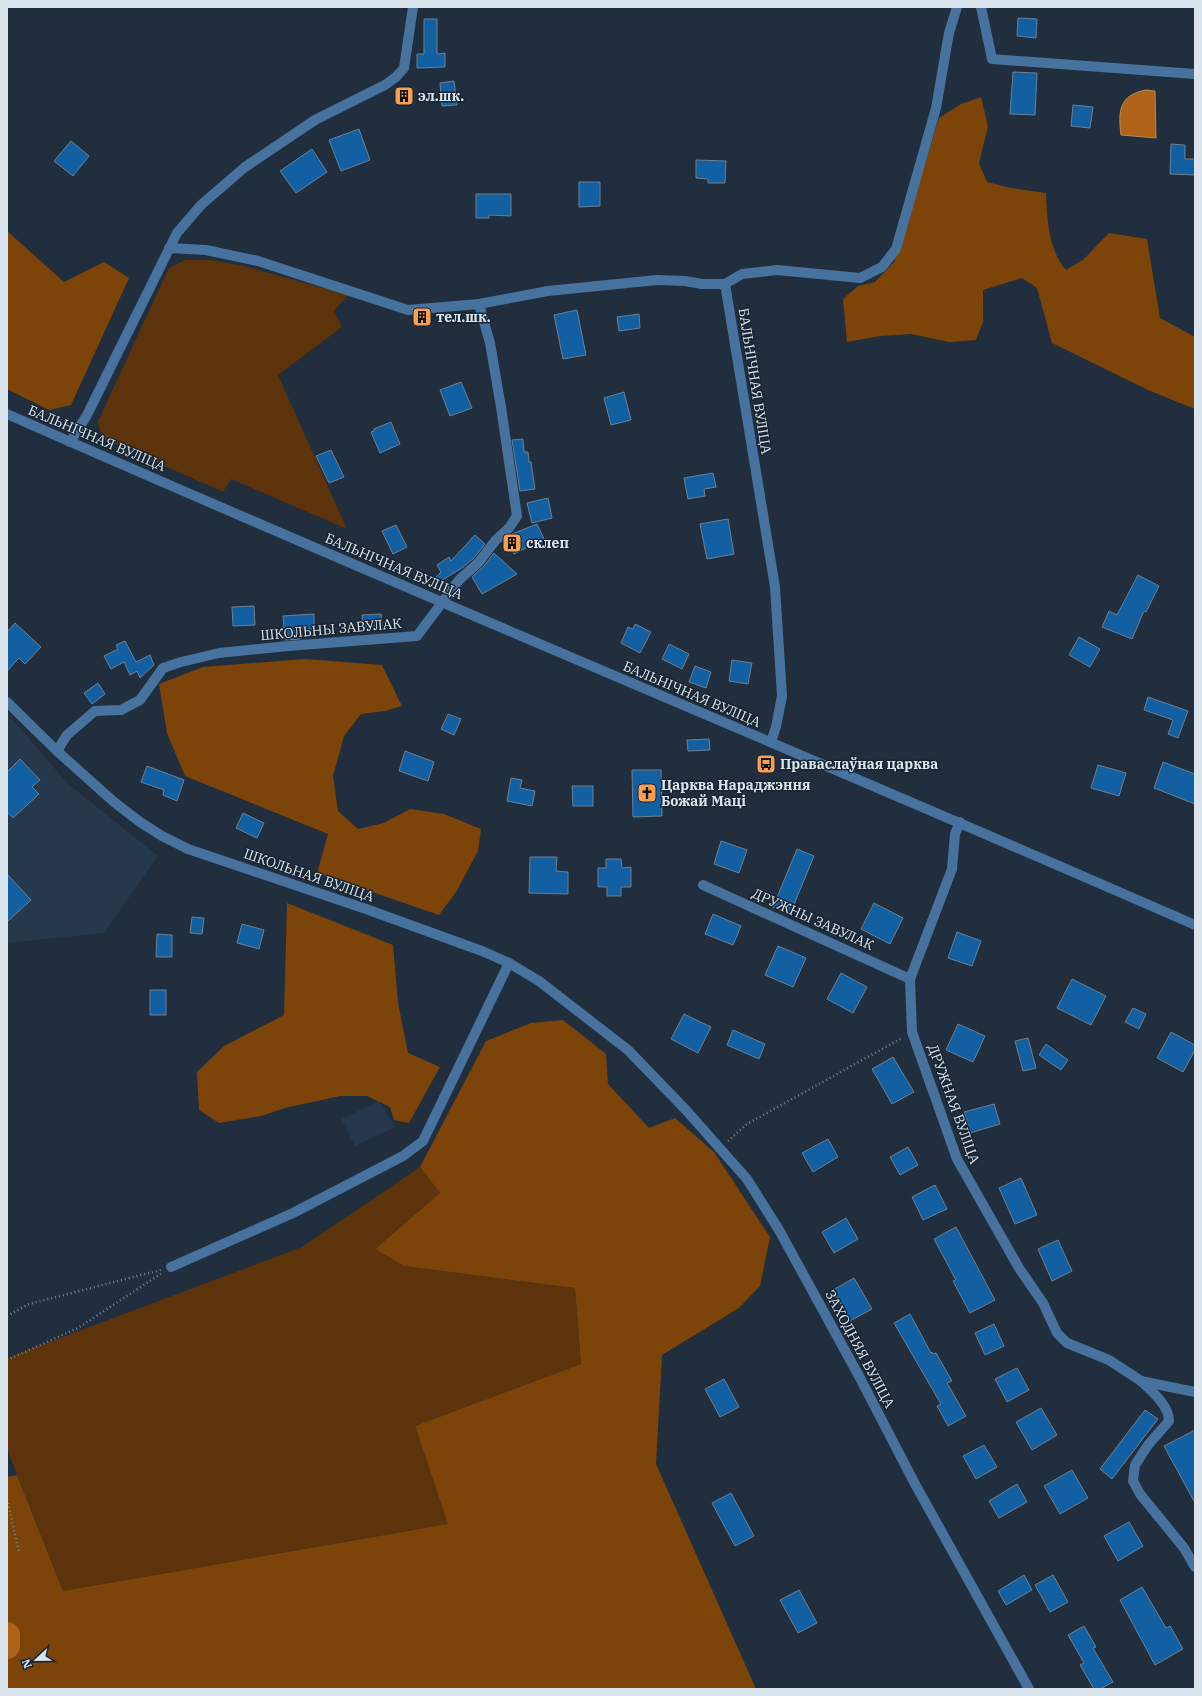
<svg xmlns="http://www.w3.org/2000/svg" width="1202" height="1696" viewBox="0 0 1202 1696" font-family="'IBM Plex Serif',serif">
	<rect width="100%" height="100%" fill="#202e3d"/>
	<g fill="#25384c">
		<polygon points="7,713 67,783 158,856 104,933 7,943"/>
		<polygon points="379,1101 395,1127 355,1146 341,1119"/>
	</g>
	<g fill="#5c330b">
		<polygon points="185,260 211,260 248,267 348,295 334,311 342,327 278,375 347,529 231,479 223,492 102,438 98,421 169,268"/>
		<polygon points="420,1167 440,1193 375,1249 404,1266 575,1288 581,1364 415,1426 448,1524 63,1591 7,1449 7,1358 302,1247"/>
	</g>
	<g fill="#7c4409">
		<path d="M981 97 988 126 979 163 987 182 1011 188 1046 193C1047 219 1048 249 1066 270L1083 260 1109 233 1147 239 1160 318 1195 337V409L1148 390 1052 343 1037 288 1022 278 983 290V322L976 340 949 342 911 334 880 336 847 342 843 299 858 286 875 282 894 262 904 234 939 118 961 104Z"/>
		<polygon points="7,231 64,282 104,262 129,278 71,405 49,410 7,389"/>
		<polygon points="305,659 382,665 402,706 385,711 361,714 344,736 333,776 338,811 358,829 384,823 410,809 444,814 481,829 478,851 456,892 439,915 317,873 328,834 185,776 167,733 159,684 203,667"/>
		<polygon points="287,903 393,945 398,1003 408,1053 440,1067 409,1123 394,1120 390,1107 367,1096 340,1096 285,1108 261,1116 219,1123 199,1110 197,1072 224,1046 284,1015"/>
		<polygon points="563,1020 606,1054 608,1084 649,1128 675,1118 714,1152 770,1237 760,1286 739,1308 662,1355 656,1464 756,1689 7,1689 7,1477 17,1475 63,1591 448,1524 415,1426 581,1364 575,1288 404,1266 375,1249 440,1193 420,1167 486,1041 531,1023"/>
	</g>
	<path fill="#ae6319" stroke="#bb8a59" d="M1146 90 1155 91 1156 138 1121 135C1118 111 1119 95 1146 90Z"/>
	<g fill="none" stroke-linecap="round" stroke-linejoin="round">
		<polyline stroke="#ae6319" stroke-width="26" points="7,1635 7,1646"/>
	</g>
	<g fill="#1260a1" stroke="#6e7f91">
		<polygon points="1018,18 1037,19 1036,38 1017,36"/>
		<polygon points="424,19 437,19 437,54 445,53 445,67 417,68 417,54 424,54"/>
		<polygon points="1013,72 1037,73 1035,115 1010,114"/>
		<polygon points="454,81 457,105 442,106 440,83"/>
		<polygon points="1073,105 1093,107 1090,128 1071,126"/>
		<polygon points="359,129 370,160 341,171 329,140"/>
		<polygon points="71,141 89,156 73,176 54,161"/>
		<polygon points="1171,144 1185,145 1185,159 1195,159 1195,175 1170,174"/>
		<polygon points="312,149 327,172 296,193 280,171"/>
		<polygon points="696,160 726,161 725,183 708,183 708,179 696,178"/>
		<polygon points="579,182 600,182 600,206 579,207"/>
		<polygon points="476,194 511,194 511,216 489,215 489,218 476,218"/>
		<polygon points="577,310 586,355 563,359 554,315"/>
		<polygon points="639,314 640,328 619,331 617,317"/>
		<polygon points="461,382 472,408 450,416 440,390"/>
		<polygon points="624,392 631,420 611,425 604,398"/>
		<polygon points="391,422 400,444 380,453 371,432 374,431 374,429"/>
		<polygon points="523,439 524,452 528,452 529,462 531,462 535,489 520,491 512,440"/>
		<polygon points="331,450 344,477 329,483 316,456"/>
		<polygon points="713,473 716,487 704,489 705,496 688,499 684,478"/>
		<polygon points="548,498 552,518 532,523 527,503"/>
		<polygon points="728,519 734,554 707,559 700,524"/>
		<polygon points="537,524 544,539 514,554 506,540 512,534"/>
		<polygon points="396,525 407,547 393,554 382,531"/>
		<polygon points="475,535 485,544 474,558 462,568 431,587 429,585 441,572 437,565 449,557 451,561"/>
		<polygon points="494,553 517,574 482,594 472,577 484,566"/>
		<polygon points="1138,575 1159,586 1146,612 1144,611 1132,639 1102,627 1109,611 1117,615"/>
		<polygon points="254,606 255,625 233,626 232,607"/>
		<polygon points="314,614 314,629 300,630 300,639 285,640 283,616"/>
		<polygon points="381,614 382,626 377,626 377,628 363,629 362,615"/>
		<polygon points="15,623 41,647 25,664 19,658 7,671 7,632"/>
		<polygon points="635,624 651,632 640,653 621,643 628,627 633,629"/>
		<polygon points="1079,637 1100,649 1090,667 1069,655"/>
		<polygon points="125,641 136,662 150,655 154,665 140,678 137,671 130,675 124,662 111,669 104,656 118,649 116,645"/>
		<polygon points="669,644 689,654 682,669 662,659"/>
		<polygon points="732,660 752,663 748,684 729,681"/>
		<polygon points="695,666 711,672 706,688 689,682"/>
		<polygon points="98,683 105,694 92,704 84,693"/>
		<polygon points="1148,697 1188,711 1178,738 1168,734 1173,720 1144,710"/>
		<polygon points="448,714 461,719 454,735 441,729"/>
		<polygon points="709,739 710,750 688,751 687,740"/>
		<polygon points="405,751 434,762 428,781 399,771"/>
		<polygon points="20,759 40,780 32,787 39,794 13,818 7,812 7,772"/>
		<polygon points="1163,762 1195,774 1195,804 1154,788"/>
		<polygon points="1098,765 1126,773 1119,796 1091,788"/>
		<polygon points="147,766 184,780 177,801 163,795 164,790 141,782"/>
		<polygon points="632,770 661,770 662,816 633,817"/>
		<polygon points="511,778 522,780 520,788 535,791 532,806 507,801"/>
		<polygon points="572,786 593,786 593,806 573,806"/>
		<polygon points="243,813 264,823 257,838 236,828"/>
		<polygon points="721,841 747,850 739,873 714,864"/>
		<polygon points="797,849 814,856 790,914 773,907"/>
		<polygon points="530,857 557,857 556,871 568,872 568,894 529,893"/>
		<polygon points="606,859 621,859 622,868 631,867 631,887 621,887 621,896 607,896 607,887 598,887 598,868 606,868"/>
		<polygon points="7,874 31,900 7,922"/>
		<polygon points="874,903 903,918 890,944 861,929"/>
		<polygon points="713,914 741,926 733,945 705,934"/>
		<polygon points="192,917 204,918 202,934 190,933"/>
		<polygon points="242,924 264,930 259,949 237,943"/>
		<polygon points="957,932 981,941 972,966 948,958"/>
		<polygon points="157,934 172,935 172,957 156,957"/>
		<polygon points="778,946 806,958 793,987 765,975"/>
		<polygon points="841,973 867,987 853,1013 827,999"/>
		<polygon points="1072,979 1106,996 1091,1025 1057,1008"/>
		<rect x="150" y="990" width="16" height="25"/>
		<polygon points="1133,1008 1146,1014 1139,1029 1125,1022"/>
		<polygon points="684,1014 711,1027 698,1053 671,1039"/>
		<polygon points="958,1024 985,1036 973,1062 946,1050"/>
		<polygon points="733,1030 765,1044 759,1059 727,1045"/>
		<polygon points="1171,1032 1195,1045 1195,1050 1183,1072 1157,1058"/>
		<polygon points="1028,1038 1036,1068 1023,1071 1015,1041"/>
		<polygon points="1046,1044 1068,1060 1061,1070 1039,1055"/>
		<polygon points="893,1057 914,1092 892,1104 872,1069"/>
		<polygon points="994,1104 1000,1124 970,1133 964,1112"/>
		<polygon points="828,1139 838,1157 813,1172 802,1153"/>
		<polygon points="908,1147 918,1165 900,1175 890,1157"/>
		<polygon points="1021,1178 1037,1215 1015,1224 999,1188"/>
		<polygon points="935,1185 947,1209 923,1220 912,1197"/>
		<polygon points="846,1218 858,1239 834,1253 822,1232"/>
		<polygon points="956,1227 995,1300 970,1313 953,1281 956,1280 934,1239"/>
		<polygon points="1058,1240 1072,1271 1052,1281 1038,1249"/>
		<polygon points="854,1278 872,1309 850,1321 833,1290"/>
		<polygon points="910,1314 931,1353 932,1352 933,1354 936,1353 952,1381 947,1383 966,1416 948,1426 937,1406 941,1404 894,1323"/>
		<polygon points="994,1324 1004,1346 985,1355 975,1333"/>
		<polygon points="1017,1368 1029,1390 1007,1402 995,1379"/>
		<polygon points="724,1379 739,1407 720,1417 705,1389"/>
		<polygon points="1041,1408 1057,1435 1032,1450 1016,1422"/>
		<polygon points="1145,1410 1158,1419 1112,1479 1100,1469"/>
		<polygon points="1195,1430 1195,1503 1164,1446"/>
		<polygon points="984,1445 997,1467 976,1479 963,1456"/>
		<polygon points="1072,1470 1088,1498 1060,1514 1044,1486"/>
		<polygon points="1017,1484 1027,1502 999,1518 989,1501"/>
		<polygon points="731,1493 754,1536 735,1546 712,1503"/>
		<polygon points="1129,1522 1143,1546 1118,1561 1104,1536"/>
		<polygon points="1024,1575 1032,1590 1006,1605 998,1591"/>
		<polygon points="1053,1575 1068,1602 1050,1612 1035,1585"/>
		<polygon points="1142,1587 1166,1628 1170,1626 1183,1649 1155,1665 1120,1600"/>
		<polygon points="799,1590 817,1623 798,1633 780,1600"/>
		<polygon points="1084,1626 1096,1647 1093,1648 1113,1682 1100,1689 1094,1689 1080,1665 1084,1663 1068,1635"/>
	</g>
	<g fill="none" stroke-linecap="round" stroke-linejoin="round">
		<g stroke="#788490" stroke-width="2.5" stroke-dasharray="1 3" stroke-linecap="butt">
			<polyline points="728,1141 747,1124 902,1038"/>
			<polyline points="7,1316 29,1304 161,1270"/>
			<polyline points="7,1360 78,1328 162,1273"/>
			<polyline points="7,1499 19,1552"/>
		</g>
		<g stroke="#46729d" stroke-width="10">
			<polyline points="981,7 992,59 1195,74"/>
			<polyline points="169,248 206,250 258,261 408,310 479,304 548,291 657,280 685,281 702,284 725,284 742,274 777,270 860,278 882,267 896,249 936,108 949,33 957,7"/>
			<polyline points="725,284 775,587 782,696 776,727 771,742"/>
			<path d="M7 414C401 588 800 752 1195 925"/>
			<polyline points="70,442 87,415 177,233 201,205 245,167 315,120 385,85 396,77 404,68 413,7"/>
			<polyline points="7,702 57,751 114,802 140,822 162,836 188,849 366,909 482,951 509,963 539,981 628,1050 685,1109 747,1179 779,1230 860,1378 915,1484 1029,1689"/>
			<polyline points="57,751 67,735 95,711 121,710 140,700 163,668 181,662 219,653 288,646 417,636 459,580 479,562 495,541 509,528 517,516 501,407 490,343 479,304"/>
			<polyline points="960,822 955,834 952,869 910,979 912,1032 957,1159 1019,1268 1043,1303 1057,1333 1067,1343 1109,1360 1141,1381 1195,1392"/>
			<polyline points="703,885 910,979"/>
			<polyline points="171,1267 293,1213 403,1156 423,1141 509,963"/>
			<path d="M1141 1381C1152 1392 1169 1405 1169 1421L1148 1445 1135 1465 1133 1481 1140 1494 1184 1548 1195 1567"/>
		</g>
	</g>
	<defs>
		<g id="building-square" transform="scale(1)"><rect x="-9" y="-9" width="18" height="18" rx="4" fill="#fa9f4f" stroke="#162433"/><path d="M-4-6H4V6H1V3H-1V6H-4ZM-2.5-4.3h1.7v1.8h-1.7ZM.8-4.3h1.7v1.8H.8ZM-2.5-1h1.7V.8h-1.7ZM.8-1h1.7V.8H.8Z" fill="#111"/></g>
		<g id="bus-square" transform="scale(1)"><rect x="-9" y="-9" width="18" height="18" rx="4" fill="#fa9f4f" stroke="#162433"/><path d="M-5-6H5V4H4V6H2V4H-2V6H-4V4H-5ZM-3.5-4V0h7V-4ZM-3.5 1.2v1.5H-2V1.2ZM2 1.2v1.5H3.5V1.2Z" fill="#111"/></g>
		<g id="church-square" transform="scale(1)"><rect x="-9" y="-9" width="18" height="18" rx="4" fill="#fa9f4f" stroke="#162433"/><path d="M-1.2-6h2.4v3.5h3.3v2.4h-3.3V6h-2.4V-.1h-3.3v-2.4h3.3Z" fill="#111"/></g>
	</defs>
	<g fill-rule="evenodd">
		<use href="#building-square" x="404" y="96"/>
		<use href="#building-square" x="422" y="317"/>
		<use href="#building-square" x="512" y="543"/>
		<use href="#bus-square" x="766" y="764"/>
		<use href="#church-square" x="647" y="793"/>
	</g>
	<g text-anchor="middle" stroke-width="3" stroke-linejoin="round" paint-order="stroke">
		<g font-size="14" font-weight="bold" fill="#dae4ed" stroke="#162433" text-anchor="start">
			<text x="418" y="101">эл.шк.</text>
			<text x="436" y="322">тел.шк.</text>
			<text x="526" y="548">склеп</text>
			<text x="780" y="769">Праваслаўная царква</text>
			<text x="661" y="790">Царква Нараджэння<tspan x="661" dy="16">Божай Маці</tspan></text>
		</g>
		<g font-size="14" fill="#dae4ed" stroke="#162433">
			<text transform="translate(755 381) rotate(81)" y="5">БАЛЬНІЧНАЯ ВУЛІЦА</text>
			<text transform="translate(97 438) rotate(23)" y="5">БАЛЬНІЧНАЯ ВУЛІЦА</text>
			<text transform="translate(394 566) rotate(23)" y="5">БАЛЬНІЧНАЯ ВУЛІЦА</text>
			<text transform="translate(331 629) rotate(-5)" y="5">ШКОЛЬНЫ ЗАВУЛАК</text>
			<text transform="translate(692 694) rotate(23)" y="5">БАЛЬНІЧНАЯ ВУЛІЦА</text>
			<text transform="translate(309 875) rotate(19)" y="5">ШКОЛЬНАЯ ВУЛІЦА</text>
			<text transform="translate(813 919) rotate(24)" y="5">ДРУЖНЫ ЗАВУЛАК</text>
			<text transform="translate(954 1104) rotate(70)" y="5">ДРУЖНАЯ ВУЛІЦА</text>
			<text transform="translate(860 1349) rotate(62)" y="5">ЗАХОДНЯЯ ВУЛІЦА</text>
		</g>
	</g>
	<rect width="1202" height="1696" fill="none" stroke="#dae4ed" stroke-width="16"/>
	<g transform="translate(36 1660) rotate(248)" stroke="#162433" stroke-width="3" paint-order="stroke">
	<path d="M0-3L7 15L0 10L-7 15Z" fill="#dae4ed"/>
	<text y="-6" font-size="11" font-weight="bold" text-anchor="middle" fill="#dae4ed">N</text>
	</g>
</svg>
